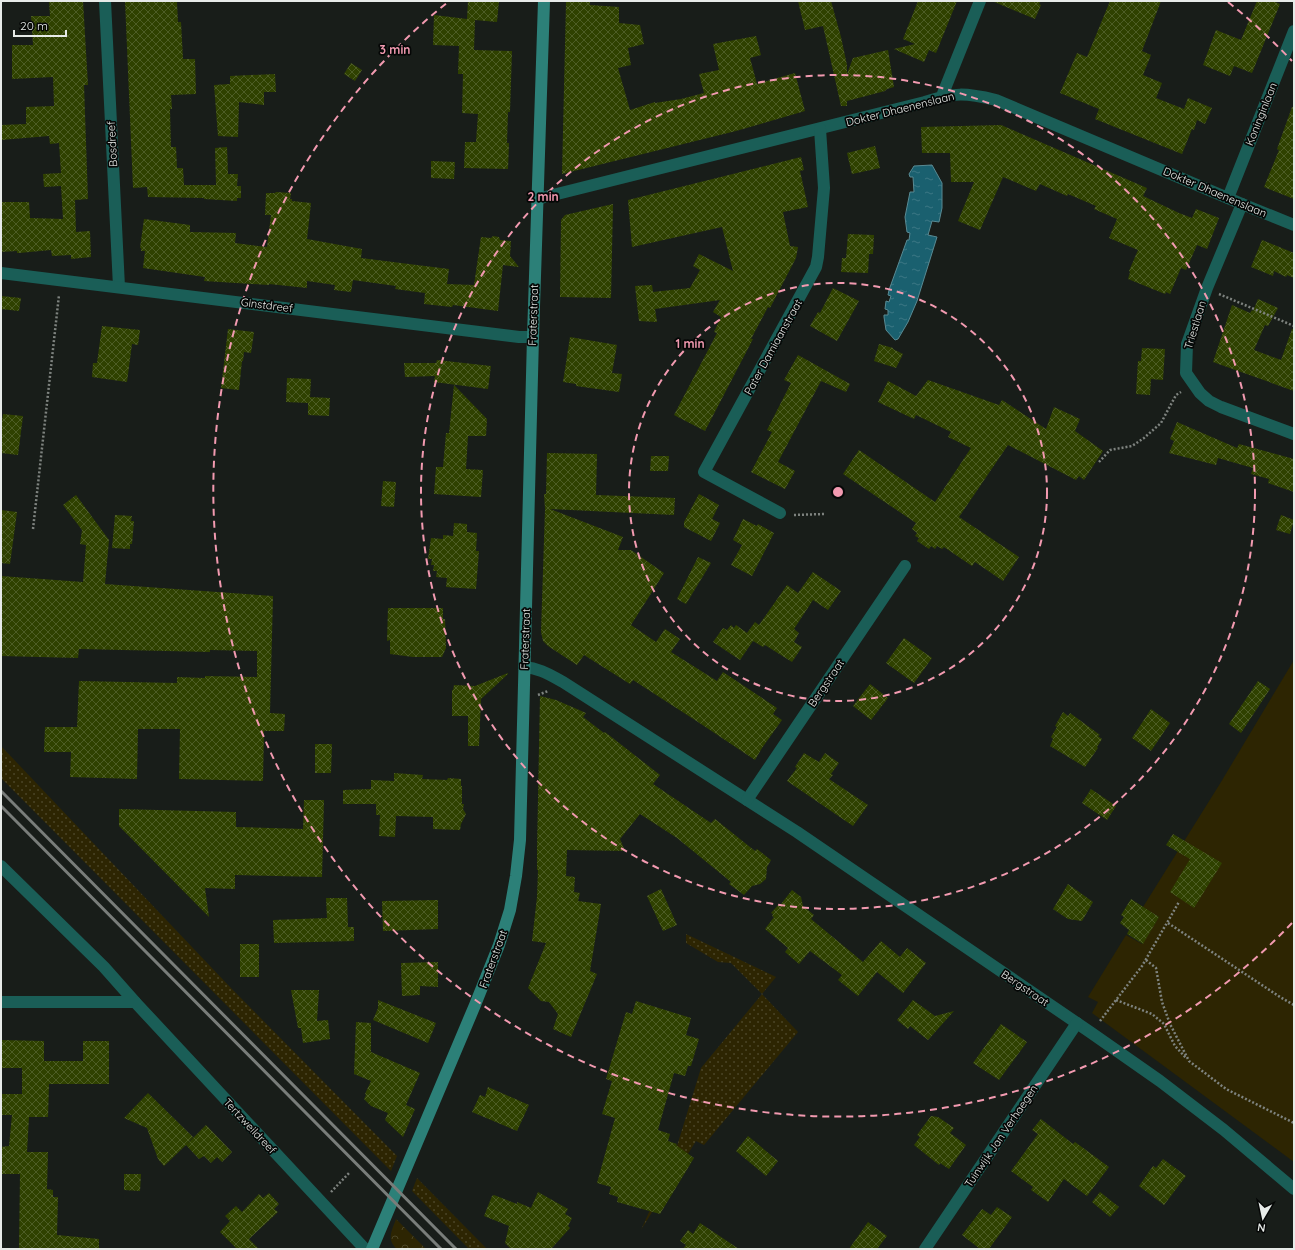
<svg xmlns="http://www.w3.org/2000/svg" width="1295" height="1250" viewBox="0 0 1295 1250" font-family="Quicksand,sans-serif">
	<defs>
		<pattern id="grass-dots" width="8" height="8" patternUnits="userSpaceOnUse"><rect width="8" height="8" fill="#2d2502"/><path d="M2 2h.1M6 6h.1" fill="none" stroke="#4b4527" stroke-width="1.8" stroke-linecap="round"/></pattern>
		<pattern id="forest-crowns" width="20" height="18" patternUnits="userSpaceOnUse"><rect width="20" height="18" fill="#2d2502"/><path d="M2 6a3 3 0 1 1 6 0M12 15a3 3 0 1 1 6 0" fill="none" stroke="#4b4527"/></pattern>
		<pattern id="water-ripples" width="26" height="14" patternUnits="userSpaceOnUse"><rect width="26" height="14" fill="#1a606f"/><path d="M2 4q2-2 4 0t4 0M15 11q2-2 4 0t4 0" fill="none" stroke="#3b7784"/></pattern>
		<pattern id="building-cross-hatch" width="8" height="8" patternUnits="userSpaceOnUse"><rect width="8" height="8" fill="#2f4100"/><path d="M0 0l8 8M0 8l8-8" fill="none" stroke="#4d5d25"/></pattern>
	</defs>
	<rect width="100%" height="100%" fill="#181d19"/>
	<g fill="url(#grass-dots)">
		<polygon points="1,746 230,987 397,1156 391,1171 1,778"/>
		<polygon points="686,934 776,977 762,994 798,1032 704,1145 696,1141 641,1230 673,1159 701,1068 762,994 731,963 718,962 686,943"/>
		<polygon points="417,1178 487,1249 469,1249 412,1191"/>
	</g>
	<path fill="url(#forest-crowns)" d="M396 1219 426 1249H397C386 1239 392 1231 396 1219Z"/>
	<polygon fill="#2d2502" points="1294,660 1294,1162 1092,1013 1098,1002 1088,997 1126,935 1142,944 1159,917 1143,907 1221,782"/>
	<polygon fill="url(#water-ripples)" stroke="#588a93" points="932,165 942,183 942,208 939,222 932,221 928,235 937,237 917,301 908,322 898,339 895,340 886,330 884,317 884,315 888,315 888,310 885,309 886,301 889,302 891,296 888,295 889,290 907,240 909,240 910,233 907,232 905,217 910,192 914,192 913,177 910,177 909,174 914,166"/>
	<g fill="url(#building-cross-hatch)">
		<polygon points="49,1 83,1 88,85 84,85 88,199 75,200 76,232 90,231 91,257 71,259 71,255 52,256 51,250 19,253 17,253 17,251 1,252 1,202 29,202 30,218 63,219 61,186 44,187 43,174 61,173 59,143 50,144 49,136 1,140 1,125 26,124 26,107 54,106 53,77 12,79 12,45 33,45 31,16 50,16"/>
		<polygon points="125,1 177,2 178,22 181,22 183,59 195,59 196,94 171,95 172,109 170,109 171,147 176,147 177,168 183,168 184,185 216,185 215,148 227,147 228,174 238,174 237,186 241,186 241,198 237,198 237,201 204,199 204,198 148,197 147,187 133,188"/>
		<polygon points="468,1 499,1 497,22 475,20 474,50 512,51 510,112 508,112 507,143 509,143 508,169 464,168 465,142 476,142 478,114 462,113 463,74 458,74 459,46 433,45 434,15 467,19"/>
		<polygon points="798,1 831,1 841,37 847,65 847,74 853,58 888,50 894,87 887,89 885,91 847,101 847,106 841,106 823,26 805,30"/>
		<polygon points="918,1 957,1 936,53 929,50 924,62 894,49 915,44 903,39"/>
		<polygon points="992,1 1041,1 1039,4 1041,5 1035,19"/>
		<polygon points="1110,1 1161,1 1142,51 1151,55 1143,75 1162,83 1156,98 1184,109 1188,98 1212,108 1205,124 1197,120 1194,130 1192,129 1182,154 1095,119 1099,109 1060,93 1077,53 1087,57"/>
		<polygon points="1257,1 1273,1 1280,4 1252,73 1234,66 1230,76 1203,65 1216,30 1241,40"/>
		<polygon points="566,2 590,2 590,5 619,7 619,23 640,25 644,44 628,48 631,65 618,68 630,110 655,102 655,103 681,99 704,93 699,74 719,70 713,44 756,36 761,55 750,58 757,84 795,73 805,111 736,131 562,174"/>
		<polygon points="351,63 362,70 355,81 344,74"/>
		<polygon points="275,74 276,92 264,92 264,105 239,102 238,137 218,136 214,85 230,84 230,76"/>
		<polygon points="1292,107 1294,107 1294,199 1264,187 1279,150 1277,149"/>
		<polygon points="1001,125 1147,188 1143,196 1179,213 1192,218 1196,209 1219,218 1207,249 1197,245 1186,270 1181,268 1170,294 1166,292 1165,294 1128,279 1130,272 1129,271 1138,250 1109,238 1117,219 1094,209 1096,206 1068,194 1067,196 1040,184 1036,191 1003,177 980,230 958,221 974,182 951,182 950,153 922,153 921,127"/>
		<polygon points="875,146 880,168 852,174 847,153"/>
		<polygon points="801,157 804,170 800,171 808,207 783,212 790,246 798,247 796,258 770,308 768,307 751,339 753,339 705,431 674,415 717,333 714,332 721,317 713,312 720,300 655,309 657,322 639,321 635,286 652,285 653,292 690,288 700,270 693,266 699,254 733,271 722,227 632,247 628,200"/>
		<polygon points="431,161 455,162 454,179 431,178"/>
		<polygon points="276,192 291,193 290,199 292,199 292,201 311,203 307,239 362,249 361,258 449,269 447,284 474,285 481,237 491,238 493,236 499,237 500,240 511,241 510,256 519,267 503,265 498,311 453,305 452,307 424,304 425,293 395,289 396,286 353,280 351,292 334,290 335,285 307,281 307,288 269,284 269,285 204,281 205,277 143,268 145,251 141,251 141,248 140,248 144,219 190,225 190,232 236,233 235,243 267,247 271,215 265,215 266,193 275,193"/>
		<polygon points="613,204 611,298 560,297 561,220 565,215"/>
		<polygon points="848,234 874,235 873,254 869,254 868,273 841,272 842,258 846,258"/>
		<polygon points="1262,240 1294,253 1294,278 1287,275 1286,277 1274,271 1273,276 1251,267"/>
		<polygon points="833,288 859,301 837,341 810,326 818,312 820,313"/>
		<polygon points="1,296 21,298 19,311 1,309"/>
		<polygon points="1258,299 1278,308 1268,326 1265,325 1254,350 1281,360 1292,329 1294,329 1294,391 1213,362 1232,305 1250,313 1252,310 1253,311"/>
		<polygon points="102,326 140,330 138,345 132,344 127,382 92,377 93,363 97,363"/>
		<polygon points="228,329 254,332 251,353 244,352 243,361 242,361 239,390 221,388"/>
		<polygon points="570,337 617,345 612,373 622,374 619,392 576,386 576,384 563,382"/>
		<polygon points="879,344 893,348 893,349 903,354 896,368 874,361"/>
		<polygon points="1142,348 1165,349 1163,380 1151,379 1150,395 1136,394 1138,361 1141,361"/>
		<polygon points="798,355 850,384 846,392 821,381 778,462 795,471 785,489 751,472 772,432 767,430 791,383 784,380"/>
		<polygon points="437,360 491,366 488,389 434,382 435,376 405,377 404,363 436,363"/>
		<polygon points="287,378 311,379 310,397 330,398 329,416 308,415 308,403 286,402"/>
		<polygon points="928,380 999,405 1002,400 1046,429 1054,407 1080,419 1075,431 1103,451 1084,480 1079,476 1076,480 1008,445 959,517 1019,557 1003,581 975,562 972,566 944,547 942,549 937,546 935,549 931,546 929,549 917,541 919,538 915,536 917,533 912,529 916,523 843,474 859,450 935,502 971,448 948,437 951,432 916,415 914,419 878,402 888,381 916,396"/>
		<polygon points="454,385 487,419 486,436 468,436 466,469 483,470 481,497 434,494 436,467 443,467 446,433 449,433"/>
		<polygon points="3,414 23,416 18,455 1,453 1,427"/>
		<polygon points="1177,422 1237,448 1239,444 1294,459 1294,492 1268,483 1269,479 1251,474 1253,468 1218,458 1216,465 1169,453 1174,441 1170,439"/>
		<polygon points="547,453 597,454 596,495 675,498 674,515 550,509 623,537 618,550 631,550 664,573 631,625 656,642 665,629 680,639 671,652 717,681 723,672 777,708 773,714 782,720 762,748 755,760 698,722 633,680 630,684 584,655 577,665 548,646 543,641 541,632 545,509 544,494 546,494"/>
		<polygon points="651,456 669,456 668,471 650,471"/>
		<polygon points="383,481 396,482 394,507 381,506"/>
		<polygon points="699,494 719,505 712,519 720,523 711,541 684,527 684,522"/>
		<polygon points="76,495 109,540 105,584 273,596 270,713 285,714 284,731 264,731 263,781 179,779 180,729 138,729 137,779 70,777 71,752 44,752 45,727 77,727 79,681 177,683 177,677 205,678 205,676 257,677 257,651 210,650 210,652 79,649 78,658 1,656 1,576 83,582 86,545 80,544 82,530 63,505"/>
		<polygon points="1,510 17,512 10,564 1,563"/>
		<polygon points="115,515 132,516 131,521 134,521 132,544 130,544 130,549 112,548"/>
		<polygon points="1281,515 1294,520 1290,534 1276,530"/>
		<polygon points="743,519 757,526 758,524 774,533 752,576 731,565 742,545 733,540"/>
		<polygon points="454,523 467,524 467,532 477,533 476,551 479,551 476,589 446,587 447,578 436,577 437,571 433,571 434,565 431,565 432,559 428,559 431,538 443,539 443,535 453,536"/>
		<polygon points="698,557 711,563 686,604 677,599"/>
		<polygon points="813,572 841,591 828,610 813,600 794,629 799,633 794,642 802,647 792,662 765,645 763,647 753,641 740,660 713,642 723,628 727,630 731,625 734,628 736,625 747,633 755,622 759,625 787,585 798,593"/>
		<polygon points="388,608 443,608 443,619 445,619 446,648 442,657 413,657 390,654 390,640 387,641"/>
		<polygon points="904,638 932,658 914,683 886,663"/>
		<polygon points="508,673 508,674 481,699 479,746 468,746 468,716 452,716 452,690 453,690 454,685 475,686"/>
		<polygon points="1258,681 1270,689 1241,733 1229,724"/>
		<polygon points="870,684 888,698 871,720 853,706"/>
		<polygon points="540,696 556,700 586,713 583,717 604,733 605,732 660,775 653,784 711,823 715,819 755,851 757,849 771,860 767,867 766,879 760,884 752,886 744,895 729,884 731,882 677,838 640,814 620,839 625,851 567,850 566,876 575,877 574,892 580,893 578,901 601,904 590,971 597,974 571,1037 553,1029 558,1014 549,1002 541,1001 528,988 546,943 532,941 537,897 538,870 537,870 537,849"/>
		<polygon points="1151,709 1170,723 1151,751 1132,738"/>
		<polygon points="1063,712 1068,716 1070,713 1100,735 1098,736 1102,739 1097,747 1098,748 1085,767 1050,746 1053,739 1051,737 1057,727 1055,726"/>
		<polygon points="315,744 332,744 331,773 315,773"/>
		<polygon points="804,753 819,762 825,753 839,763 831,774 833,775 829,779 868,805 853,826 787,781 797,768 795,767"/>
		<polygon points="394,773 423,775 422,779 447,780 448,778 461,779 461,786 462,786 462,804 464,804 463,809 466,814 461,824 460,830 433,829 433,817 396,816 395,837 379,836 380,815 376,815 376,804 343,804 343,790 371,789 371,780 394,781"/>
		<polygon points="1091,789 1116,806 1107,820 1082,803"/>
		<polygon points="304,800 324,800 322,877 235,875 235,889 205,888 209,917 119,826 119,809 236,812 236,827 303,829"/>
		<polygon points="1173,834 1222,863 1194,908 1170,892 1190,859 1166,845"/>
		<polygon points="1068,884 1093,902 1082,921 1068,919 1053,909"/>
		<polygon points="661,889 677,925 663,931 647,896"/>
		<polygon points="792,890 801,897 803,906 814,915 811,919 863,962 881,941 900,957 907,948 926,963 903,993 877,972 858,996 838,980 842,975 810,951 799,964 785,952 788,948 765,929 774,917 772,916 773,914 771,913 779,904 781,904"/>
		<polygon points="326,898 347,898 348,927 354,927 354,941 274,943 273,920 327,918"/>
		<polygon points="1131,899 1159,917 1143,944 1127,934 1129,930 1120,923 1124,917 1121,915"/>
		<polygon points="438,900 438,929 383,931 382,901"/>
		<rect x="240" y="944" width="19" height="33"/>
		<polygon points="438,962 438,987 420,986 420,995 402,996 401,963"/>
		<polygon points="291,990 319,990 317,1021 328,1020 330,1039 303,1043 301,1028 298,1028"/>
		<polygon points="378,1000 436,1023 428,1043 373,1020 378,1008"/>
		<polygon points="913,1000 935,1016 954,1011 928,1040 910,1026 908,1029 897,1020"/>
		<polygon points="636,1001 691,1018 686,1035 699,1039 691,1066 688,1066 685,1076 674,1073 658,1130 670,1134 668,1141 677,1144 676,1145 694,1158 660,1214 617,1202 618,1197 609,1194 611,1187 597,1183 615,1118 602,1114 612,1081 606,1079 626,1012 632,1014"/>
		<polygon points="356,1022 371,1023 371,1052 420,1073 406,1105 415,1109 403,1137 385,1120 388,1113 371,1106 364,1099 366,1095 365,1094 371,1081 354,1074"/>
		<polygon points="1001,1024 1027,1042 999,1080 973,1063"/>
		<polygon points="1,1040 44,1041 44,1061 83,1061 83,1041 109,1041 109,1084 49,1084 48,1117 29,1117 27,1152 48,1152 47,1189 53,1190 53,1197 58,1197 57,1235 99,1239 99,1249 19,1249 20,1174 1,1174 1,1147 9,1146 12,1115 1,1115 1,1094 22,1094 22,1068 1,1068"/>
		<polygon points="488,1087 529,1105 517,1131 472,1112 480,1095 485,1097"/>
		<polygon points="148,1093 193,1137 186,1145 206,1125 232,1152 222,1162 217,1157 211,1163 204,1156 199,1159 186,1145 164,1166 158,1159 147,1128 124,1118"/>
		<polygon points="931,1116 938,1117 954,1128 950,1133 966,1145 949,1169 940,1163 939,1165 914,1145 920,1137 917,1135"/>
		<polygon points="1041,1119 1073,1144 1075,1142 1109,1167 1087,1196 1064,1179 1048,1202 1031,1190 1033,1187 1011,1171 1038,1134 1032,1130"/>
		<polygon points="748,1136 778,1161 766,1176 736,1151"/>
		<polygon points="1163,1159 1186,1176 1164,1205 1139,1186 1153,1166 1156,1168"/>
		<polygon points="124,1174 141,1174 140,1191 124,1190"/>
		<polygon points="538,1192 568,1209 565,1214 572,1218 568,1226 570,1228 551,1249 511,1249 505,1243 509,1226 484,1216 492,1196 494,1195 517,1204 517,1202 531,1208"/>
		<polygon points="1100,1192 1119,1207 1110,1217 1092,1202"/>
		<polygon points="269,1193 279,1204 274,1209 278,1212 249,1239 259,1249 237,1249 220,1232 230,1221 225,1216 236,1206 242,1212 259,1194 263,1198"/>
		<polygon points="997,1207 1012,1217 989,1249 980,1249 962,1235 982,1209 991,1215"/>
		<polygon points="868,1222 887,1236 877,1249 849,1249"/>
		<polygon points="700,1223 739,1249 683,1249 686,1245 680,1241 688,1230 693,1234"/>
	</g>
	<g fill="none" stroke-linecap="round" stroke-linejoin="round">
		<g stroke="#7e837f" stroke-width="2.5" stroke-dasharray="2 2" stroke-linecap="butt">
			<polyline points="1219,294 1294,326"/>
			<polyline points="1099,462 1110,450 1132,446 1144,438 1161,423 1176,395 1181,392"/>
			<polyline points="794,515 825,514"/>
			<polyline points="33,529 59,295"/>
			<polyline points="538,695 548,691"/>
			<polyline points="1168,923 1280,997 1294,1005"/>
			<polyline points="1146,960 1156,968 1162,1002 1170,1024 1189,1061 1226,1089 1294,1123"/>
			<polyline points="1116,1000 1152,1014 1164,1024 1175,1046 1186,1058"/>
			<polyline points="1100,1021 1142,966 1179,902"/>
			<polyline points="331,1192 350,1172"/>
		</g>
		<g stroke="#1a5e57" stroke-width="12">
			<polyline points="105,1 119,287"/>
			<polyline points="942,96 980,1"/>
			<polyline points="1228,198 1294,31"/>
			<path d="M537 199 925 102C954 92 966 93 996 100L1242 204 1294 225"/>
			<polyline points="1242,204 1207,288 1187,344 1186,373 1200,393 1209,401 1221,407 1294,434"/>
			<polyline points="1,273 519,337 533,337"/>
			<polyline points="780,513 704,472 816,267 818,257 824,188 820,129"/>
			<path d="M524 667C539 668 550 675 563 682L797 832 1090 1032 1160 1081 1224 1130 1294 1189"/>
			<polyline points="747,800 905,566"/>
			<polyline points="1,866 104,967 135,1002"/>
			<polyline points="1,1002 135,1002 365,1249"/>
			<polyline points="925,1249 1077,1023"/>
		</g>
		<polyline stroke="#2c8078" stroke-width="12" points="372,1249 475,1005 499,945 510,910 516,876 520,840 533,337 544,1"/>
		<g stroke="#797d7a" stroke-width="3">
			<polyline points="1,791 456,1249"/>
			<polyline points="1,806 441,1249"/>
		</g>
	</g>
	<g fill="none" stroke="#f29ab0" stroke-width="2" stroke-dasharray="7 5">
		<circle cx="838" cy="492" r="209"/>
		<circle cx="838" cy="492" r="417"/>
		<path d="M1292 923A626 626 0 1 1 448 2M1228 2A626 626 0 0 1 1292 61"/>
	</g>
	<g text-anchor="middle" stroke-width="3.5" stroke-linejoin="round" paint-order="stroke">
		<g font-size="11" fill="#e7ebe8" stroke="#050706">
			<text transform="translate(900 109) rotate(-14)" y="4">Dokter Dhaenenslaan</text>
			<text transform="translate(1261 114) rotate(-68)" y="4">Koninginlaan</text>
			<text transform="translate(112 144) rotate(-93)" y="4">Bosdreef</text>
			<text transform="translate(1215 192) rotate(23)" y="4">Dokter Dhaenenslaan</text>
			<text transform="translate(267 305) rotate(7)" y="4">Ginstdreef</text>
			<text transform="translate(533 315) rotate(-88)" y="4">Fraterstraat</text>
			<text transform="translate(1195 325) rotate(-73)" y="4">Triestlaan</text>
			<text transform="translate(773 347) rotate(-61)" y="4">Pater Damiaanstraat</text>
			<text transform="translate(525 639) rotate(-88)" y="4">Fraterstraat</text>
			<text transform="translate(826 683) rotate(-56)" y="4">Bergstraat</text>
			<text transform="translate(493 959) rotate(-70)" y="4">Fraterstraat</text>
			<text transform="translate(1025 988) rotate(34)" y="4">Bergstraat</text>
			<text transform="translate(250 1126) rotate(47)" y="4">Tertzweildreef</text>
			<text transform="translate(1001 1136) rotate(-56)" y="4">Tuinwijk Jan Verhaegen</text>
		</g>
	</g>
	<circle cx="838" cy="492" r="6" fill="#f29ab0" stroke="#050706" stroke-width="2"/>
	<g font-size="12" text-anchor="middle" font-weight="bold" fill="#f29ab0" stroke="#050706" stroke-width="3.5" stroke-linejoin="round" paint-order="stroke">
		<text x="395" y="54">3 min</text>
		<text x="543" y="201">2 min</text>
		<text x="690" y="348">1 min</text>
	</g>
	<rect width="1295" height="1250" fill="none" stroke="#e7ebe8" stroke-width="4"/>
	<g transform="translate(1263 1218) rotate(189)" stroke="#050706" stroke-width="3" paint-order="stroke">
	<path d="M0-3L7 15L0 10L-7 15Z" fill="#e7ebe8"/>
	<text y="-6" font-size="11" font-weight="bold" text-anchor="middle" fill="#e7ebe8">N</text>
	</g>
	<path d="M14 30v6h52v-6" fill="none" stroke="#e7ebe8" stroke-width="2"/>
	<text x="20" y="30" font-size="12" fill="#e7ebe8" stroke="#050706" stroke-width="3" paint-order="stroke">20 m</text>
</svg>
